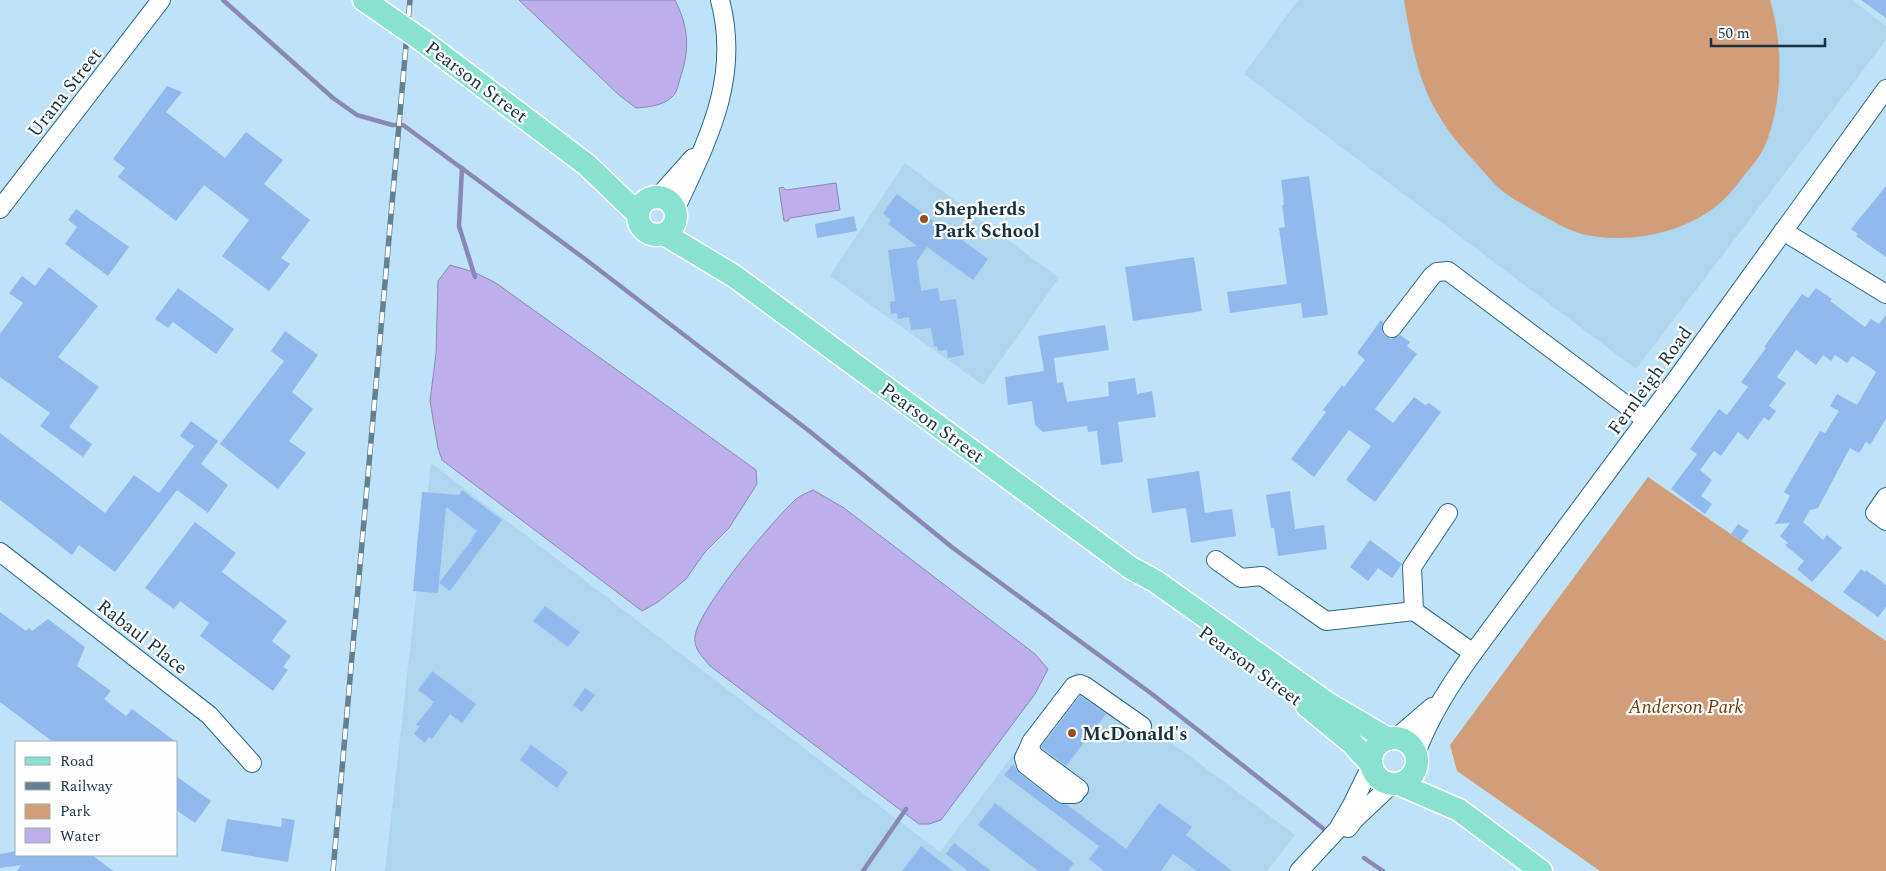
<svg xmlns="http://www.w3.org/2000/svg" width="1886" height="871" viewBox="0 0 1886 871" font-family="Spectral,serif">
	<rect width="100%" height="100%" fill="#bee3f9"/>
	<g fill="#aed6ef">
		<polygon points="1298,0 1852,0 1886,26 1886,40 1636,369 1244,74"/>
		<polygon points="905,163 1059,278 983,385 830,276"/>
		<polygon points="431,463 940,852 1076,671 1295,835 1267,871 385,871"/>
	</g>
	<g fill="#d29e7a">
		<path d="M1404 0H1770C1783 45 1783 94 1768 138 1764 151 1755 163 1746 173 1737 185 1727 198 1715 207 1679 235 1626 244 1582 234 1567 230 1545 217 1531 209 1522 204 1513 199 1505 193 1494 185 1485 173 1476 163 1460 146 1446 129 1435 109 1417 77 1410 36 1404 0Z"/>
		<polygon points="1648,477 1886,641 1886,871 1600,871 1457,771 1450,745"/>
	</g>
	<g fill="#bdaeec" stroke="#8b88b8">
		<path d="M519 0H675C689 28 690 49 680 79 678 85 677 93 672 97 662 106 649 107 636 108L619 95Z"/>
		<polygon points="836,183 840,210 790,218 788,221 784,221 779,188 783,187 786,190"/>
		<polygon points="450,265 474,272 496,283 756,470 757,484 729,528 705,552 686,579 658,602 642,611 442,460 438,448 430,401 436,353 438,281"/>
		<path d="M813 490 844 508 1035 654 1048 669 1035 694 941 820 929 824H919L710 666C703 657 693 649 695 636 699 608 773 520 796 499 801 495 807 493 813 490Z"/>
	</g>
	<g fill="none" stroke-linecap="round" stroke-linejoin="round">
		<g stroke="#8b88b8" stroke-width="4.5">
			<polyline points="223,0 333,98 357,115 392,125 403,125 585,259 808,430 953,548 1152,694 1325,830"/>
			<polyline points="462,168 459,226 475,277"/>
			<polyline points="1364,858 1383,871"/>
			<polyline points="863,871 906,809"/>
		</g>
	</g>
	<g fill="#90b9ee">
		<polygon points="1861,0 1886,0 1886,18"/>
		<polygon points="167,86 182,92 166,112 225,158 246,132 283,160 264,184 310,220 281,258 290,264 269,291 222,256 249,220 204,185 176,221 118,177 125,168 113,159"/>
		<polygon points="1309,176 1328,315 1303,318 1301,303 1230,313 1227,292 1287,284 1279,228 1285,227 1282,205 1284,205 1281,180"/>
		<polygon points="1886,186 1886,257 1856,236 1858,234 1851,229"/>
		<polygon points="897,194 956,238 957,236 988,259 973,280 927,247 917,261 921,291 938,288 940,301 956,299 964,355 948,358 947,350 938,351 937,346 934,347 931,328 911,330 909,317 898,319 897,313 891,314 890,302 895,301 888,250 917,246 888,224 891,220 883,213"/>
		<polygon points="76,209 129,247 108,276 65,244 77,227 68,220"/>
		<polygon points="854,216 857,231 817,238 815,224"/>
		<polygon points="1194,257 1202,311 1133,321 1125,267"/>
		<polygon points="49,267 98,306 58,357 99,387 69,427 92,444 83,457 40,426 50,413 0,377 0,334 23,303 9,293 22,276 35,286"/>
		<polygon points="178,288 234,329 216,354 173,322 168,328 155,319"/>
		<polygon points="1816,288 1832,299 1830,301 1865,327 1871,319 1879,324 1886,315 1886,419 1870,445 1866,442 1859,453 1850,448 1818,508 1810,510 1803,522 1823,540 1827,535 1842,548 1812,582 1797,569 1804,561 1785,545 1788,543 1780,536 1790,523 1775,524 1790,496 1784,492 1820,431 1825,433 1839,411 1830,406 1837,394 1857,405 1876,372 1871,368 1852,356 1847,363 1835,355 1831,361 1823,355 1816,365 1796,350 1777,377 1786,383 1769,406 1776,411 1769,421 1764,417 1748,440 1738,432 1721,456 1714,451 1700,470 1712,480 1701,496 1712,504 1705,514 1671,489 1697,454 1690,449 1719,409 1727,415 1748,387 1741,382 1766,348 1764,347 1802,294 1808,298"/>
		<polygon points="1381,320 1383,322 1382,332 1385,336 1391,339 1400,335 1410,342 1407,346 1417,354 1375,409 1393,423 1414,397 1425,405 1429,403 1441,412 1375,502 1346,480 1371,446 1349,430 1314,477 1291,459 1326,412 1323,410 1342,385 1344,387 1365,360 1357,353"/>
		<polygon points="1105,325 1109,350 1054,358 1057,383 1063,382 1067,402 1109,396 1108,382 1135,378 1137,394 1152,391 1156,417 1118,422 1123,462 1101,465 1097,431 1088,432 1087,426 1043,432 1035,425 1032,401 1008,405 1005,377 1044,371 1038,336"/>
		<polygon points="285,331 318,355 292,392 313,409 289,441 306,453 278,489 220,444 284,361 271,351"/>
		<polygon points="191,421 218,441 201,464 228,485 208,513 177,490 115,572 79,545 72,555 0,500 0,433 105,513 134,475 159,493 194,446 180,436"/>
		<polygon points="1199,471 1205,513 1232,509 1236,536 1191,543 1186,508 1152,513 1147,479"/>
		<polygon points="462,490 502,520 450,591 439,583 472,540 471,539 477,531 446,507 438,593 413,591 422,492 459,495"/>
		<polygon points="1290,491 1295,529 1324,525 1327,549 1278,556 1274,528 1271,528 1266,495"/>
		<polygon points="195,522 236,553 222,572 287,621 272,641 291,656 283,667 288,670 273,691 200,636 209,623 180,601 174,609 145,588"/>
		<polygon points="1738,524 1749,531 1741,541 1731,534"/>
		<polygon points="1370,540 1402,564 1392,578 1378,568 1368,581 1350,567"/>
		<polygon points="1861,569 1865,572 1866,570 1886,585 1886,607 1878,617 1843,592"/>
		<polygon points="545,606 580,632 568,647 533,621"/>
		<polygon points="0,612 26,631 29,628 32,631 48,619 85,647 77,666 111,691 104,699 126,716 132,709 176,742 53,742 0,702"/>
		<polygon points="432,671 476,704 462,723 450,714 432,739 429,737 425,743 414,734 420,726 416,725 434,702 418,690"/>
		<polygon points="585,688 595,695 582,712 573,705"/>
		<polygon points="1080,696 1106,714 1066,766 1041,747"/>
		<polygon points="531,745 568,772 557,788 520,760"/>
		<polygon points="1013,764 1019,773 1056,802 1067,805 1126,849 1159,803 1192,827 1186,835 1232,871 1197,871 1173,854 1161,871 1104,871 1089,859 1099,846 1004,775"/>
		<polygon points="176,776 211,801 195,823 176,810"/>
		<polygon points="995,803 1074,863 1068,871 1038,871 978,825"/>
		<polygon points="282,818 295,820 288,862 221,851 227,819 281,827"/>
		<polygon points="954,843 991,871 968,871 946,854"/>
		<polygon points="921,846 953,871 902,871"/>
		<polygon points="16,851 16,855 92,855 113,871 17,871 21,865 0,868 0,854"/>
	</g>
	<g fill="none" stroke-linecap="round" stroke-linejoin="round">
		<g stroke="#2a6788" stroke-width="20">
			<g id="minor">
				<polyline points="659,196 693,158"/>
				<polyline points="0,209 161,0"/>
				<path d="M675 210C707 141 741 79 720 0"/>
				<polyline points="1783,231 1886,294"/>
				<polyline points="1392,328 1432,276 1437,272 1448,271 1646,420"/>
				<polyline points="1886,497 1875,513 1886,521"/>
				<polyline points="1448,513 1412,567 1414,611 1473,653"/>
				<polyline points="0,552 209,715 252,763"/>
				<polyline points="1216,560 1241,578 1262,576 1326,621 1414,611"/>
				<polyline points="1396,738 1432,707"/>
				<polyline points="1031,742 1030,747 1033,755 1079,789"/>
				<path d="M1416 753C1430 716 1450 685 1473 653L1675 381 1886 89"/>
				<polyline points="1075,794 1063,794 1026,765 1024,758 1032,741 1074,686 1080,684 1085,686 1142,726"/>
				<polyline points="1348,828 1354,820 1391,785"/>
				<polyline points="1299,871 1338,829 1352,805 1371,766"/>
			</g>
		</g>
		<g stroke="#fff" stroke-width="25">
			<g id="major">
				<polyline points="364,0 390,18"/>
				<polyline points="423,41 587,165 637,213"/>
				<circle cx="657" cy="216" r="19"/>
				<polyline points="664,234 734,276 1131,568 1155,581 1327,703 1388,739"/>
				<polyline points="1307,706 1352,743 1370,763"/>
				<circle cx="1394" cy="761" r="23"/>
				<polyline points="1399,784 1459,810 1541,871"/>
			</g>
		</g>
		<use href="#minor" stroke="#fff" stroke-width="18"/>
		<use href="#major" stroke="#89e2d0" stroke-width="22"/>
		<g stroke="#628192" stroke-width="5.5">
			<polyline id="rail" points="333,871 410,0"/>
		</g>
		<use href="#rail" stroke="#fdfefd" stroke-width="4" stroke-dasharray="11" stroke-linecap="butt"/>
		<g stroke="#fff" stroke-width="25" stroke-linecap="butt">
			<polyline id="major-bridge" points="390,18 423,41"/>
		</g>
		<use href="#major-bridge" stroke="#89e2d0" stroke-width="22"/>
	</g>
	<g fill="#92511c" stroke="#fdfefd" stroke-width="2">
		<circle cx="924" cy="219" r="5"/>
		<circle cx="1072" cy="733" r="5"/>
	</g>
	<g text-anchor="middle" stroke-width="4.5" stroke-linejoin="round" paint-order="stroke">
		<g font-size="19" fill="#17313f" stroke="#fdfefd">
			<text transform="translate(477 81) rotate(37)" y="7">Pearson Street</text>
			<text transform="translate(64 92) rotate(-52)" y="7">Urana Street</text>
			<text transform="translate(1649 380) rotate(-54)" y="7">Fernleigh Road</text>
			<text transform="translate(933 422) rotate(36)" y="7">Pearson Street</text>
			<text transform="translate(143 636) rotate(38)" y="7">Rabaul Place</text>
			<text transform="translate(1251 665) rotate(36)" y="7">Pearson Street</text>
		</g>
		<g font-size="19" font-weight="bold" fill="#17313f" stroke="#fdfefd" text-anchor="start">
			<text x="934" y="215">Shepherds<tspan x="934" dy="22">Park School</tspan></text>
			<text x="1082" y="740">McDonald's</text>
		</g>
		<g font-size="19" font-style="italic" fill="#703a0b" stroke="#fdfefd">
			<text x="1686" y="713">Anderson Park</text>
		</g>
	</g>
	<rect x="15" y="741" width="162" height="115" fill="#fdfefd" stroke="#a1acb1"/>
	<rect x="25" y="757" width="25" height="8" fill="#89e2d0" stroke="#a1acb1"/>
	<text x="60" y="766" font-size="15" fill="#17313f">Road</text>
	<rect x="25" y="782" width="25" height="8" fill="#628192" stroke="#a1acb1"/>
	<text x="60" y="791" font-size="15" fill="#17313f">Railway</text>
	<rect x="25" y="804" width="25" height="15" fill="#d29e7a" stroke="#a1acb1"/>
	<text x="60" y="816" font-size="15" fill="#17313f">Park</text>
	<rect x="25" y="828" width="25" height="15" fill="#bdaeec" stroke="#a1acb1"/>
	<text x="60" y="841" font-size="15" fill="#17313f">Water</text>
	<path d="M1711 38v8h114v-8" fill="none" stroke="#17313f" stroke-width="2.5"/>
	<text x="1718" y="38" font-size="15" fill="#17313f" stroke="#fdfefd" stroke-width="4" paint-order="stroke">50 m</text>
</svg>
